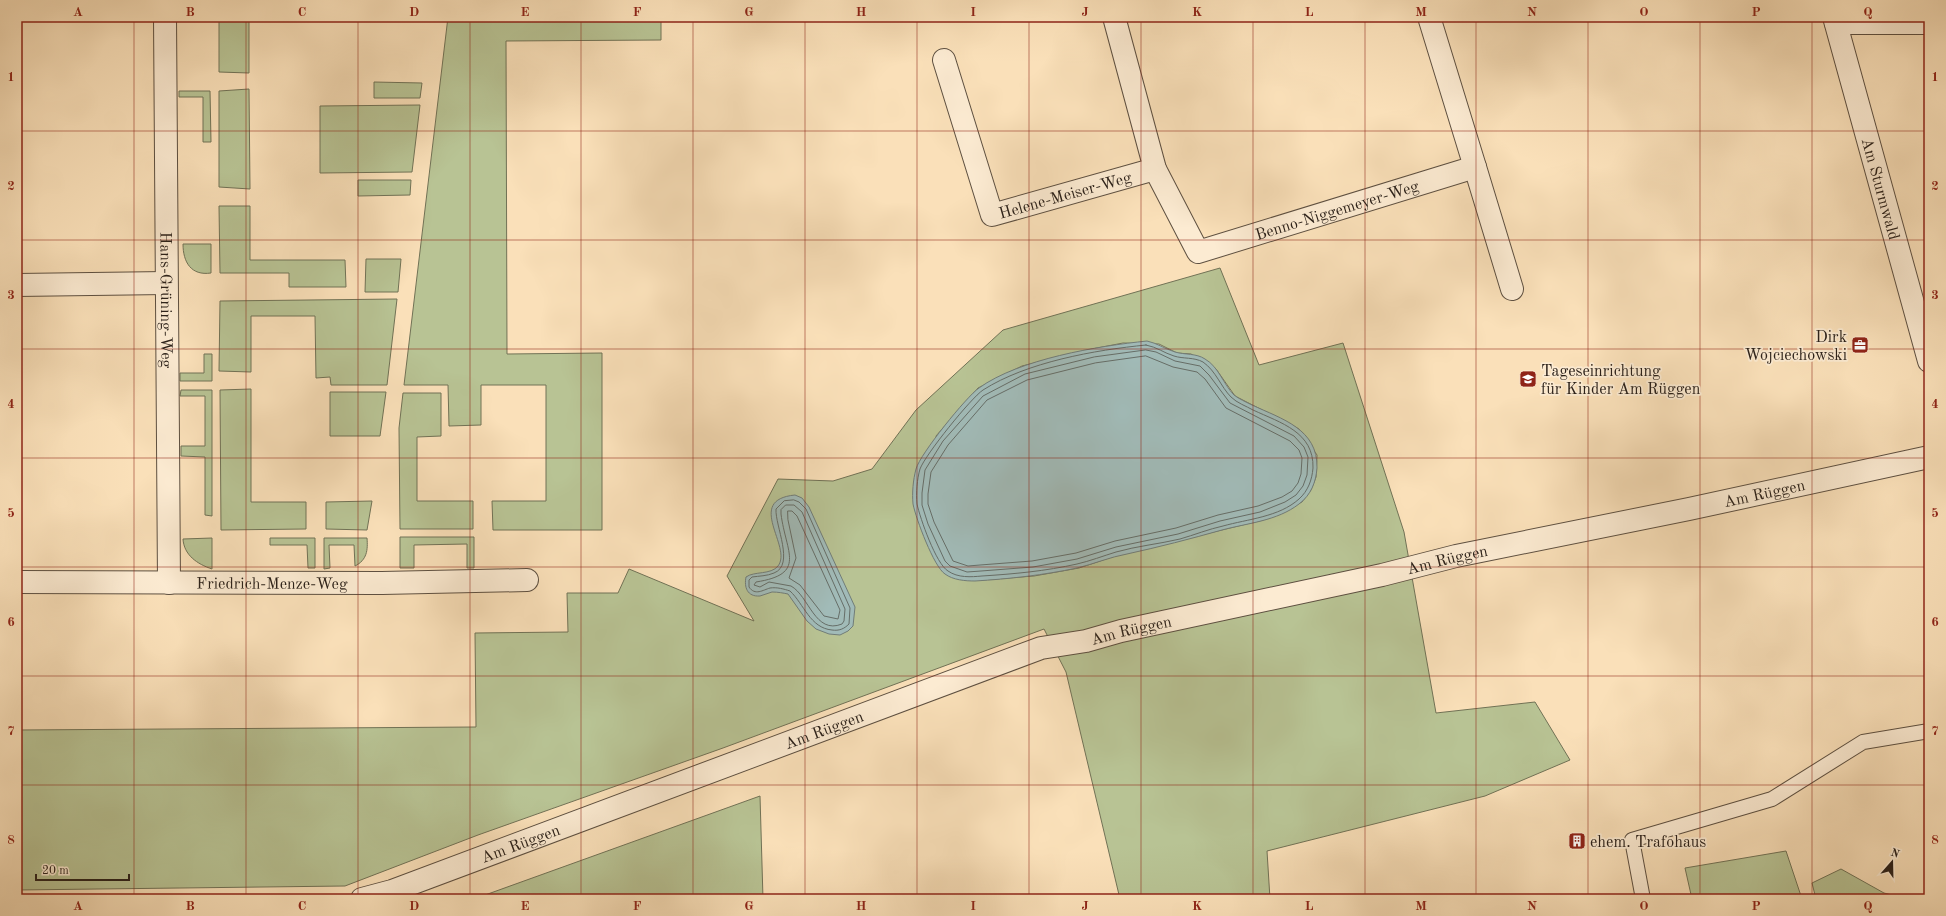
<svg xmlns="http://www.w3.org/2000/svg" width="1946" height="916" viewBox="0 0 1946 916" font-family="'Old Standard TT',serif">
	<rect width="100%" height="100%" fill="#fae0b9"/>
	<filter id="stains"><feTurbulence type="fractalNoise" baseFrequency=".005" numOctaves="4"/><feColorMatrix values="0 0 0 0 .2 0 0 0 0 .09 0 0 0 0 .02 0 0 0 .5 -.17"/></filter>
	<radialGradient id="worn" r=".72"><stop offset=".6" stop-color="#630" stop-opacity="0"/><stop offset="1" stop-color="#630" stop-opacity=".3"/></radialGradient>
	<g fill="#b8c394" stroke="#717256" fill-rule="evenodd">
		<polygon points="219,17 355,17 249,18 249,73 219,72"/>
		<polygon points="448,17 661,17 661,40 506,41 507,354 602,353 602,530 493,530 492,501 546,501 546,385 481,385 481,425 449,426 448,385 404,385"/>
		<polygon points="374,82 422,83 420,98 374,98"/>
		<polygon points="249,89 250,189 219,187 219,91"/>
		<polygon points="179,91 210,91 211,142 203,142 203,97 179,97"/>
		<polygon points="420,105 412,172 320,173 320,106"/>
		<polygon points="358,180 411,180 410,195 358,196"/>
		<polygon points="219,206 250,206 250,260 345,260 346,287 289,287 289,273 220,273"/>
		<path d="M183 244H211V273C191 276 183 262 183 244Z"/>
		<polygon points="366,259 401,259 398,292 365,292"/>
		<path d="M1220 268 1259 365 1343 343 1404 532 1436 713 1535 702 1570 760 1485 796 1267 851 1270 899H1120L1066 672 1044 629 723 748 478 835 345 886 17 890V730L476 727 475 633 568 632 567 593H618L629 569 754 621 727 576 778 479 833 481 872 469 916 410 1003 330ZM1123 343 1159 344 1177 353 1191 354 1216 369 1235 396 1299 429 1317 455 1316 477 1311 490 1302 502 1263 520 1118 555 1079 568 1034 576 981 580 936 436 978 388 1022 366 1092 349Z"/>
		<polygon points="397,299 387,385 331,385 330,377 316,378 315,316 251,316 251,372 219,371 220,301"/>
		<polygon points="204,354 212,354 212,381 180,381 180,373 204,373"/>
		<polygon points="251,389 251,502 306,502 306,529 221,530 220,390"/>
		<polygon points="181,390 212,390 212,516 205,515 205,457 181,456 181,446 205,446 205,396 180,396"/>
		<polygon points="330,392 386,392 380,436 330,436"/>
		<polygon points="403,393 441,393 441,436 417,437 417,501 473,501 473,529 400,529 399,428"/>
		<polygon points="372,501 367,530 326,529 326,502"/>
		<polygon points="400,537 474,537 474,568 467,568 467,544 414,545 414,568 400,568"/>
		<path d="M212 538V569C197 564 184 555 183 539Z"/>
		<polygon points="270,538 315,538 315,568 308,568 307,545 270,545"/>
		<path d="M324 538H367C368 550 367 560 355 566L354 545H329L330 568 324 569Z"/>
		<polygon points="760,796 763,899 474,899"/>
		<polygon points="1786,851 1802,899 1692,899 1685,868"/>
		<polygon points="1841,869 1884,893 1907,899 1816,899 1812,883"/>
	</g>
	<g fill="#a1bbb8" stroke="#717d78">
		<path d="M1147 341C1157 343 1165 349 1175 352 1185 355 1196 353 1205 359 1219 367 1223 384 1234 395 1239 399 1246 402 1252 405 1282 419 1318 429 1317 468 1316 482 1311 495 1299 504 1277 521 1248 523 1222 530 1190 539 1159 547 1127 554 1110 557 1094 564 1077 568 1044 575 1009 579 975 581 965 581 953 580 945 574 934 567 916 519 913 504 912 493 913 480 916 469 920 454 967 396 979 388 1019 359 1098 346 1147 341Z"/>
		<path d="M795 495 802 498 809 507 855 607 853 626 848 631 840 635 829 634 816 629 807 621 788 594C783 593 778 592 772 592 768 593 764 595 760 596 747 597 744 587 746 577 754 571 771 575 778 566 793 547 744 500 795 495Z"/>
	</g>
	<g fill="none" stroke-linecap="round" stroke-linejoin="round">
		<g stroke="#666e68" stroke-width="1">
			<path d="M1146 345C1157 347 1164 353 1174 356 1183 359 1194 357 1203 362 1216 371 1221 387 1231 397 1237 403 1246 406 1253 410 1281 423 1314 432 1313 468 1312 480 1308 491 1299 499 1279 517 1248 519 1223 526 1209 529 1194 535 1180 539 1159 544 1137 546 1116 552 1103 556 1090 561 1077 564 1046 571 1014 574 982 576 971 577 958 578 948 571 936 564 920 518 917 504 916 493 917 479 920 469 925 455 971 398 983 390 1027 362 1095 350 1146 345Z"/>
			<polygon points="1146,350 1156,352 1175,361 1200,366 1209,375 1230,403 1294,436 1304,447 1308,457 1307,475 1303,486 1296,495 1285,502 1260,512 1220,521 1178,534 1116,547 1077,559 1033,567 981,571 967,572 950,566 945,561 928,524 922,505 922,493 925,470 943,441 983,396 1025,374 1094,357"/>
			<polygon points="1146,356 1173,367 1197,372 1205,379 1226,408 1290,441 1299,450 1302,458 1301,474 1298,483 1292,491 1282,497 1258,506 1218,515 1176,528 1115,541 1076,553 1032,561 980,565 968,566 953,561 934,522 928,504 928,494 931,472 948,445 987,400 1027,380 1095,363"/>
			<path d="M794 500 799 502 806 509 850 608 849 624C844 629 839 631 832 630 810 628 804 604 790 591 784 589 777 587 770 588 763 590 755 596 749 587V580L752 577C759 576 767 576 774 573 795 565 775 526 776 509L784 501Z"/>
			<path d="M786 505H794L802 512 845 609 844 621 842 624C815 635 809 596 791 586L769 582 760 587 754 585 756 582C807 574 786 553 781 514V510Z"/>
			<polygon points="788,511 792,511 797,516 840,610 838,619 824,616 800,585 789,578 796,558 788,520"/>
		</g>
		<g stroke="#5e5041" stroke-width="16">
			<polyline id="lane" points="1643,899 1632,840 1772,799 1863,742 1929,731"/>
		</g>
		<g stroke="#5e5041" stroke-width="24">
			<g id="street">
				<path id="s1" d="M165 17 169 583"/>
				<path id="s2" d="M1114 17 1155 169 1198 252 1475 167 1429 17"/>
				<path id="s3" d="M1834 17 1929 361"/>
				<polyline points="1836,23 1929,23"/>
				<path id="s4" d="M944 60 992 215 1155 169"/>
				<polyline points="1475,167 1512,289"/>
				<polyline points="17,285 166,283"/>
				<path id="s5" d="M17 582 382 583 527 580"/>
				<path id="s6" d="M362 899 392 891 1041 648 1086 641 1121 631 1382 575 1456 556 1689 509 1929 457"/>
			</g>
		</g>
		<use href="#lane" stroke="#fcebd2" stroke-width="14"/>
		<use href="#street" stroke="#fcebd2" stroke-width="22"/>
	</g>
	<path fill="none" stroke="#8f2418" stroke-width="1" stroke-opacity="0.55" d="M134 17V899M246 17V899M358 17V899M470 17V899M581 17V899M693 17V899M805 17V899M917 17V899M1029 17V899M1141 17V899M1253 17V899M1365 17V899M1476 17V899M1588 17V899M1700 17V899M1812 17V899M17 131H1929M17 240H1929M17 349H1929M17 458H1929M17 567H1929M17 676H1929M17 785H1929"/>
	<defs>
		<g id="office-square" transform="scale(0.9)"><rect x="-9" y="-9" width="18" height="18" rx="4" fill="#8f2418" stroke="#fcebd2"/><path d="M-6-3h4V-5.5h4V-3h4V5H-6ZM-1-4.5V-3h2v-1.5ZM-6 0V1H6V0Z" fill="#fff"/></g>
		<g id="school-square" transform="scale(0.9)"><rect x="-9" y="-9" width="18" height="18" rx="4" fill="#8f2418" stroke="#fcebd2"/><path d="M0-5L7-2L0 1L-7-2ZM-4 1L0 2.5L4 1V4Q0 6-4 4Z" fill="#fff"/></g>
		<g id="building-square" transform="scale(0.9)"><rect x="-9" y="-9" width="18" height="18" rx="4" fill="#8f2418" stroke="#fcebd2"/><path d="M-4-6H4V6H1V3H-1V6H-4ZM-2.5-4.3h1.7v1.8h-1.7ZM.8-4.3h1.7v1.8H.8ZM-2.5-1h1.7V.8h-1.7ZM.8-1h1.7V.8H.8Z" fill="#fff"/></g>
	</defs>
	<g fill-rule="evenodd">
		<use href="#office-square" x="1860" y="345"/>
		<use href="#school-square" x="1528" y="379"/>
		<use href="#building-square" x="1577" y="841"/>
	</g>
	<g text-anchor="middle" stroke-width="3.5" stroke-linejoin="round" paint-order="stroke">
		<g font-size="16" fill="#2a2019" stroke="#fcebd2">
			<text dy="6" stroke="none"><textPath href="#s3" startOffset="178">Am Sturmwald</textPath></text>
			<text dy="6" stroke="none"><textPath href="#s4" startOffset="238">Helene-Meiser-Weg</textPath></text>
			<text dy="6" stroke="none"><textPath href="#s2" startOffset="396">Benno-Niggemeyer-Weg</textPath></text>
			<text dy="6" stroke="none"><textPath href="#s1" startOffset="283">Hans-Grüning-Weg</textPath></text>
			<text dy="6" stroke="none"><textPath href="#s6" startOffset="1464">Am Rüggen</textPath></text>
			<text dy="6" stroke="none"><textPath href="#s6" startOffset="1140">Am Rüggen</textPath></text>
			<text dy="6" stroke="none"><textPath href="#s5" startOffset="255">Friedrich-Menze-Weg</textPath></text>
			<text dy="6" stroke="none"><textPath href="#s6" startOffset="816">Am Rüggen</textPath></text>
			<text dy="6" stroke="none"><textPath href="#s6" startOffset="492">Am Rüggen</textPath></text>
			<text dy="6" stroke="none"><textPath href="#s6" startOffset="168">Am Rüggen</textPath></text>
		</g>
		<g font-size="16" fill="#2a2019" stroke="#fcebd2" text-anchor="start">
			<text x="1847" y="342" text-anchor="end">Dirk<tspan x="1847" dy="18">Wojciechowski</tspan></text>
			<text x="1541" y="376">Tageseinrichtung<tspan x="1541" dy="18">für Kinder Am Rüggen</tspan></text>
			<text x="1590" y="847">ehem. Trafohaus</text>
		</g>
	</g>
	<rect width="1946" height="916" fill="none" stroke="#fae0b9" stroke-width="44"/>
	<g transform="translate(1892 862) rotate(20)" stroke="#fcebd2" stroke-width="3" paint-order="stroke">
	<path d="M0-3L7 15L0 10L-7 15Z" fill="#2a2019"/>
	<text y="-6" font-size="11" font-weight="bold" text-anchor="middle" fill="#2a2019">N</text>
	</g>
	<path d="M36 874v6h93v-6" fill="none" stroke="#2a2019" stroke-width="2"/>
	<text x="42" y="874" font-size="12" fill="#2a2019" stroke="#fcebd2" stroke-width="3" paint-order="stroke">20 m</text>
	<rect x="22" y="22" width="1902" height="872" fill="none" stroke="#8f2418" stroke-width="1.5"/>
	<g font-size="13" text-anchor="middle" font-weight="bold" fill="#8f2418">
		<text x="78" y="16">A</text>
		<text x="190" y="16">B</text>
		<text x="302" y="16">C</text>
		<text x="414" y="16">D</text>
		<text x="525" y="16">E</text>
		<text x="637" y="16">F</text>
		<text x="749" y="16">G</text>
		<text x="861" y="16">H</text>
		<text x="973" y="16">I</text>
		<text x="1085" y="16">J</text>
		<text x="1197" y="16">K</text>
		<text x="1309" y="16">L</text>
		<text x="1421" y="16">M</text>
		<text x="1532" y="16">N</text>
		<text x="1644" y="16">O</text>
		<text x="1756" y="16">P</text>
		<text x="1868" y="16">Q</text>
		<text x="11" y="81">1</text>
		<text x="1935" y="81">1</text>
		<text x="11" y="190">2</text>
		<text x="1935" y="190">2</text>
		<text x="11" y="299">3</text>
		<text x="1935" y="299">3</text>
		<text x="11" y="408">4</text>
		<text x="1935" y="408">4</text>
		<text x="11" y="517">5</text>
		<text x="1935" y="517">5</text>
		<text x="11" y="626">6</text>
		<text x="1935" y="626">6</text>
		<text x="11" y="735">7</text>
		<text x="1935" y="735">7</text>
		<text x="11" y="844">8</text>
		<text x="1935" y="844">8</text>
		<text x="78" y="910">A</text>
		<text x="190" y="910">B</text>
		<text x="302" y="910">C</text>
		<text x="414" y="910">D</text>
		<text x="525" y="910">E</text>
		<text x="637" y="910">F</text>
		<text x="749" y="910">G</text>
		<text x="861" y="910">H</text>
		<text x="973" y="910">I</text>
		<text x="1085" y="910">J</text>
		<text x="1197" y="910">K</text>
		<text x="1309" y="910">L</text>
		<text x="1421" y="910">M</text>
		<text x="1532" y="910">N</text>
		<text x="1644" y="910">O</text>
		<text x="1756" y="910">P</text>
		<text x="1868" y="910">Q</text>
	</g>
	<rect width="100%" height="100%" filter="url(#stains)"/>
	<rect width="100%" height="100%" fill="url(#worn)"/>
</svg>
